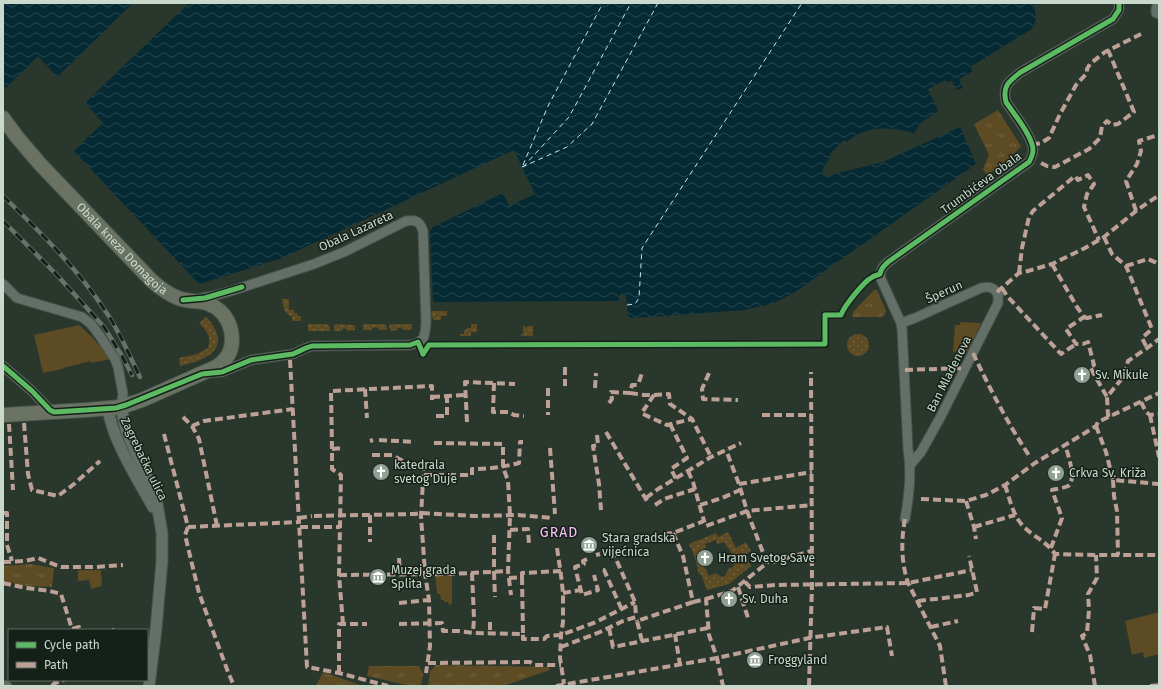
<svg xmlns="http://www.w3.org/2000/svg" width="1162" height="689" viewBox="0 0 1162 689" font-family="'Fira Sans',sans-serif">
	<defs>
		<pattern id="grass-dots" width="8" height="8" patternUnits="userSpaceOnUse"><rect width="8" height="8" fill="#5c4b23"/><path d="M2 2h.1M6 6h.1" fill="none" stroke="#726442" stroke-width="1.8" stroke-linecap="round"/></pattern>
		<pattern id="park-tufts" width="24" height="20" patternUnits="userSpaceOnUse"><rect width="24" height="20" fill="#5c4b23"/><path d="M3 7l-1-3M5 7V3M7 7l1-3M15 17l-1-3M17 17v-4M19 17l1-3" fill="none" stroke="#726442"/></pattern>
		<pattern id="water-waves" width="16" height="10" patternUnits="userSpaceOnUse"><rect width="16" height="10" fill="#052a34"/><path d="M0 5q4-4 8 0t8 0" fill="none" stroke="#284850"/></pattern>
	</defs>
	<rect width="100%" height="100%" fill="#29372d"/>
	<g fill="url(#grass-dots)" fill-rule="evenodd">
		<path d="M282 299H289V310H294V313H297L298 316H301V321H292V317C284 313 283 307 282 299Z"/>
		<polygon points="429,311 447,311 447,316 441,316 441,320 433,320 433,318 429,318"/>
		<path d="M206 317C209 320 212 323 214 327 229 353 200 361 180 366L179 358 197 354 208 348C212 337 206 330 199 323Z"/>
		<polygon points="308,324 327,324 330,327 330,331 308,331"/>
		<polygon points="336,324 355,325 355,330 348,331 346,329 344,328 341,331 334,331 334,326"/>
		<polygon points="363,324 384,324 386,325 387,329 385,330 379,330 378,328 376,327 373,328 371,330 363,330"/>
		<polygon points="393,324 412,324 412,328 410,330 404,330 401,328 398,328 397,330 391,331 389,327 390,325"/>
		<polygon points="471,324 477,324 477,332 471,332 471,336 460,336 460,334 464,334 464,330 466,330 467,328 471,328"/>
		<polygon points="523,326 525,326 525,328 527,327 527,326 533,326 533,336 521,336 521,334 523,334"/>
		<circle cx="858" cy="345" r="11"/>
		<path d="M728 532 736 548 746 542 751 551 744 555 751 566 729 584 707 590 701 574H699L694 555 689 544 716 533 718 537ZM716 540 717 544 725 542 727 548 728 547 733 557 732 560 735 566 728 569 726 575 722 577 715 573 709 576 701 560 702 557 699 551 706 548 705 544Z"/>
	</g>
	<g fill="url(#park-tufts)">
		<polygon points="998,110 1021,146 1009,160 987,175 983,169 989,155 974,124"/>
		<polygon points="874,290 877,290 886,311 885,314 882,317 853,317 852,316 854,311"/>
		<polygon points="31,564 54,568 52,587 26,586 3,581 3,566"/>
		<polygon points="436,665 549,667 550,670 518,681 502,686 428,686 430,671"/>
		<polygon points="369,666 419,666 423,674 421,686 411,686 367,676"/>
		<polygon points="323,672 363,686 316,686"/>
	</g>
	<g fill="#5c4b23">
		<polygon points="960,322 981,323 969,351 964,351 964,344 959,345 959,351 953,352 955,325 960,325"/>
		<polygon points="79,325 94,339 111,359 91,363 91,361 63,368 63,369 43,373 34,335"/>
		<polygon points="78,570 101,570 102,586 91,589 89,580 78,581"/>
		<polygon points="435,574 452,575 452,604 448,605 449,602 444,602 444,600 441,600 440,594 437,594"/>
		<polygon points="1159,612 1159,654 1144,658 1143,652 1132,655 1125,621"/>
	</g>
	<g fill="url(#water-waves)">
		<polygon points="3,3 133,3 57,77 38,56 6,88 3,83"/>
		<path d="M189 3H1034C1035 12 1038 22 1032 29L970 67 973 71 959 79 963 88 957 90 952 81 947 82 945 80 928 89 938 111 922 122 914 133C899 129 881 126 866 131 859 133 852 138 846 142L844 140 830 154 831 155 822 171 825 176 829 177 834 174 883 162 960 127 976 164 795 292 774 303 745 310 634 318 630 317 628 315 626 296 624 294H621L619 296V301L435 302 433 301 430 231 433 227 503 193 509 206 535 194 514 150 282 258 199 284 74 151 103 123 85 103Z"/>
	</g>
	<g fill="none" stroke-linecap="round" stroke-linejoin="round">
		<g stroke="#c2e8f5" stroke-width="1" stroke-dasharray="5 4" stroke-linecap="butt">
			<polyline points="523,165 548,106 603,3"/>
			<polyline points="522,167 567,147 592,124 658,3"/>
			<polyline points="523,167 569,117 631,3"/>
			<polyline points="627,305 635,304 639,298 642,248 802,3"/>
		</g>
		<g stroke="#465249" stroke-width="11">
			<g id="minor">
				<polyline points="1158,3 1156,9 1156,13 1159,14"/>
				<polyline points="3,284 17,298 82,317 91,324 100,336 115,359 118,367 123,394 121,407"/>
				<path d="M197 299 213 296 231 291 314 264 344 252 406 221C416 219 420 222 423 231L426 323C425 336 425 342 410 345L312 346 306 348 293 354 251 360 222 372 210 373"/>
				<path d="M901 323 915 318 981 288C989 286 993 287 998 294V303L940 418 921 452 911 464"/>
				<polyline points="3,366 32,391 47,407 54,412"/>
				<path d="M905 519C909 497 912 472 908 449L902 329 901 323 881 279C879 271 882 267 888 262L1029 162C1031 158 1033 155 1033 150 1033 137 1014 114 1006 102 1002 86 1009 81 1021 72L1113 19 1119 10V3"/>
				<polyline points="3,685 7,686"/>
			</g>
		</g>
		<g stroke="#465249" stroke-width="13">
			<g id="tertiary">
				<polyline points="121,407 126,430 156,498 162,533 162,561 156,629 149,686"/>
				<path d="M108 409C113 441 137 478 153 507"/>
			</g>
		</g>
		<g stroke="#465249" stroke-width="16">
			<g id="primary">
				<path id="s1" d="M3 118 17 137 40 164 152 281C160 288 168 294 178 298 186 301 194 301 202 302 221 306 232 321 232 340 232 352 226 361 216 367L142 400 121 407 86 410 3 415"/>
			</g>
		</g>
		<use href="#minor" stroke="#646f67" stroke-width="9"/>
		<use href="#tertiary" stroke="#646f67" stroke-width="11"/>
		<use href="#primary" stroke="#697263" stroke-width="14"/>
		<g stroke="#67726a" stroke-width="4.5">
			<g id="rail">
				<path d="M3 196C39 231 79 270 106 312 120 332 129 355 140 377"/>
				<polyline points="3,221 56,274 104,327 122,356 132,375"/>
			</g>
		</g>
		<use href="#rail" stroke="#152118" stroke-width="3" stroke-dasharray="9" stroke-linecap="butt"/>
		<g stroke="#bda197" stroke-width="4" stroke-dasharray="8 4" stroke-linecap="butt">
			<polyline points="1032,145 1041,143 1049,138 1060,114 1076,85 1087,73 1087,69 1090,64 1105,52 1141,34"/>
			<polyline points="1041,163 1047,166 1055,167 1089,149 1100,138 1102,126 1107,121 1112,125 1118,124 1134,112 1108,50"/>
			<polyline points="1136,211 1126,181 1137,164 1141,151 1139,141 1158,135"/>
			<polyline points="1104,237 1112,254 1126,266 1152,329 1142,338 1147,348"/>
			<polyline points="1052,264 1077,307 1084,317 1066,329 1076,344 1083,344 1088,342 1094,365 1090,367 1107,397"/>
			<polyline points="1126,266 1148,259 1159,264"/>
			<polyline points="1019,273 1022,248 1029,217 1033,211 1075,176 1078,180 1088,175 1094,184 1087,194 1084,207 1099,240"/>
			<polyline points="1002,288 1007,296 1061,354 1076,344"/>
			<polyline points="997,292 1019,273 1028,271 1052,264 1085,248 1104,237 1136,211 1159,195"/>
			<polyline points="1084,317 1087,318 1102,315"/>
			<path d="M973 353C990 389 1008 424 1030 457"/>
			<polyline points="290,360 307,667 339,673 388,686"/>
			<polyline points="565,367 565,386"/>
			<polyline points="905,370 965,368"/>
			<polyline points="709,373 702,389 703,399 738,400"/>
			<polyline points="494,383 493,412 509,412 514,415 524,416"/>
			<polyline points="548,388 548,415"/>
			<polyline points="595,388 596,373"/>
			<polyline points="365,389 367,418"/>
			<polyline points="630,393 644,395 654,395 643,411"/>
			<polyline points="654,395 669,394 670,404 692,419"/>
			<polyline points="432,397 466,395"/>
			<polyline points="1141,402 1146,412 1150,415 1159,414"/>
			<polyline points="609,403 612,399 611,392 630,393 632,385 637,385 639,382 642,373"/>
			<polyline points="643,414 667,425 692,419 711,457"/>
			<polyline points="762,415 811,415"/>
			<polyline points="1150,415 1159,457"/>
			<polyline points="436,416 447,416 447,397"/>
			<polyline points="183,417 192,426 199,439 217,526"/>
			<polyline points="1109,417 1108,415 1107,397 1124,376 1128,361 1147,348 1159,339"/>
			<polyline points="467,422 465,382 515,384"/>
			<polyline points="24,423 28,474 32,490 58,496 74,484 100,461"/>
			<polyline points="9,424 13,490"/>
			<polyline points="670,424 687,458 671,469 676,479"/>
			<polyline points="192,426 204,421 293,409"/>
			<polyline points="1096,426 1106,452 1113,480 1159,484"/>
			<polyline points="606,432 647,501"/>
			<polyline points="164,434 188,527 185,535 199,593 228,672 234,686"/>
			<polyline points="597,435 598,445 593,446 599,484 601,510"/>
			<polyline points="379,440 415,442"/>
			<polyline points="370,441 373,440"/>
			<polyline points="434,443 503,444 503,467 508,481 510,515 508,571 511,595"/>
			<polyline points="550,448 555,514"/>
			<polyline points="332,449 331,391 432,386 432,400"/>
			<polyline points="372,455 392,455 412,466"/>
			<polyline points="424,463 421,516 425,573 429,600 430,646 426,673"/>
			<polyline points="688,471 693,482 704,521"/>
			<path d="M424 475H472V469C488 469 503 467 519 463L520 442H523"/>
			<polyline points="1113,480 1114,496 1117,511 1118,555"/>
			<polyline points="739,484 812,472"/>
			<path d="M1005 485C1010 500 1013 516 1024 527 1034 537 1047 542 1055 554L1096 555H1159"/>
			<polyline points="646,498 658,489 711,457 741,443"/>
			<polyline points="921,499 966,501 986,495 1005,485 1035,463 1085,433 1096,426 1098,422 1159,393"/>
			<polyline points="966,501 974,527 976,539"/>
			<polyline points="655,505 664,499 695,489"/>
			<polyline points="700,505 722,498 740,490"/>
			<polyline points="3,513 7,513 7,545 12,561"/>
			<polyline points="370,515 370,542"/>
			<polyline points="314,516 414,514 421,513 475,516 518,515 552,518"/>
			<polyline points="299,518 312,516"/>
			<path d="M905 519C901 541 901 561 908 583L940 646 946 686"/>
			<polyline points="188,527 299,522"/>
			<polyline points="300,527 340,527"/>
			<polyline points="974,527 1015,515"/>
			<polyline points="510,530 528,529 529,545"/>
			<polyline points="673,533 683,556 693,602 706,599 709,635 717,658 723,686"/>
			<polyline points="664,534 673,533 704,521 706,526 747,511 812,505"/>
			<polyline points="494,535 494,572"/>
			<polyline points="557,548 561,575 563,593 563,622 561,635 560,658 564,684"/>
			<path d="M1051 548 1062 518 1052 490C1056 489 1064 488 1068 486 1077 480 1068 454 1065 445"/>
			<polyline points="612,550 635,602 636,617"/>
			<polyline points="596,555 600,554"/>
			<polyline points="399,558 400,574"/>
			<polyline points="587,559 583,561 584,564 575,567 582,595 598,590 594,575"/>
			<polyline points="3,562 25,561 38,558 61,567 96,567 123,565"/>
			<polyline points="773,562 811,551"/>
			<polyline points="603,570 604,570 622,610"/>
			<polyline points="494,572 495,597"/>
			<polyline points="472,573 474,618 473,633"/>
			<polyline points="339,575 451,574 508,571"/>
			<polyline points="522,577 523,634"/>
			<polyline points="509,578 522,577 522,573 561,571"/>
			<polyline points="745,582 750,587 776,585 908,583 972,570"/>
			<polyline points="3,583 26,588 50,591 61,594 72,629 79,627 80,630"/>
			<polyline points="738,587 749,621"/>
			<polyline points="563,593 580,590"/>
			<polyline points="706,599 732,591 767,563 747,511 739,484 726,450"/>
			<polyline points="918,601 969,595 977,592 969,556"/>
			<polyline points="399,603 429,600"/>
			<polyline points="490,622 490,633"/>
			<polyline points="343,624 339,575 341,475 332,469 332,449 343,448"/>
			<polyline points="399,624 442,623 443,631 458,631 473,633 523,634 523,639 544,639 547,636 561,635 596,622 635,602"/>
			<polyline points="931,627 958,621"/>
			<polyline points="609,628 613,647 708,628"/>
			<polyline points="112,630 114,630"/>
			<polyline points="1032,632 1034,608 1045,609 1055,554"/>
			<polyline points="675,634 680,665"/>
			<polyline points="642,641 637,621 693,602"/>
			<polyline points="561,647 600,632 623,621 636,617 637,621"/>
			<polyline points="428,663 530,662 535,665 561,665"/>
			<polyline points="339,673 339,624 367,624"/>
			<polyline points="52,686 55,683 64,680"/>
			<polyline points="556,686 717,658 809,638 887,627 892,656"/>
			<polyline points="809,686 812,585 811,372"/>
			<polyline points="1095,686 1090,655 1082,636 1087,633 1089,610 1088,594 1097,578 1096,555"/>
			<polyline points="1150,686 1159,685"/>
		</g>
		<g stroke="#152118" stroke-width="8">
			<g id="cycleway">
				<polyline points="183,300 205,298 242,287"/>
				<path d="M423 354 429 345 825 344V315H841C844 306 861 286 868 280 872 277 876 275 880 274 881 268 884 266 888 262L1029 162C1031 158 1033 155 1033 150 1033 137 1014 114 1006 102 1002 86 1009 81 1021 72L1113 19 1119 10V3"/>
				<polyline points="3,366 32,391 50,410 54,412 86,410 116,408 126,405 202,374 222,372 251,360 293,354 306,348 312,346 410,345 418,342 423,354"/>
			</g>
		</g>
		<use href="#cycleway" stroke="#5cba63" stroke-width="5"/>
	</g>
	<defs>
		<g id="church-disc" transform="scale(0.9)"><circle r="9.5" fill="#91a094" stroke="#152118"/><path d="M-1.2-6h2.4v3.5h3.3v2.4h-3.3V6h-2.4V-.1h-3.3v-2.4h3.3Z" fill="#fff"/></g>
		<g id="museum-disc" transform="scale(0.9)"><circle r="9.5" fill="#91a094" stroke="#152118"/><path d="M0-6L6-3V-2H-6V-3ZM-5-1h2V3h-2ZM-1-1h2V3h-2ZM3-1h2V3H3ZM-6 4H6V6H-6Z" fill="#fff"/></g>
	</defs>
	<g fill-rule="evenodd">
		<use href="#church-disc" x="1082" y="375"/>
		<use href="#church-disc" x="381" y="472"/>
		<use href="#church-disc" x="1056" y="473"/>
		<use href="#museum-disc" x="589" y="545"/>
		<use href="#church-disc" x="705" y="558"/>
		<use href="#museum-disc" x="378" y="577"/>
		<use href="#church-disc" x="729" y="599"/>
		<use href="#museum-disc" x="755" y="660"/>
	</g>
	<g text-anchor="middle" stroke-width="3" stroke-linejoin="round" paint-order="stroke">
		<g font-size="12" fill="#c9d9cc" stroke="#152118">
			<text transform="translate(981 183) rotate(-36)" y="4">Trumbićeva obala</text>
			<text transform="translate(356 231) rotate(-25)" y="4">Obala Lazareta</text>
			<text dy="4" stroke="none"><textPath href="#s1" startOffset="177">Obala kneza Domagoja</textPath></text>
			<text transform="translate(944 292) rotate(-24)" y="4">Šperun</text>
			<text transform="translate(949 374) rotate(-63)" y="4">Ban Mladenova</text>
			<text transform="translate(144 459) rotate(64)" y="4">Zagrebačka ulica</text>
		</g>
		<g font-size="12" fill="#c9d9cc" stroke="#152118" text-anchor="start">
			<text x="1095" y="379">Sv. Mikule</text>
			<text x="394" y="469">katedrala<tspan x="394" dy="14">svetog Duje</tspan></text>
			<text x="1069" y="477">Crkva Sv. Križa</text>
			<text x="602" y="542">Stara gradska<tspan x="602" dy="14">vijećnica</tspan></text>
			<text x="718" y="562">Hram Svetog Save</text>
			<text x="391" y="574">Muzej grada<tspan x="391" dy="14">Splita</tspan></text>
			<text x="742" y="603">Sv. Duha</text>
			<text x="768" y="664">Froggyland</text>
		</g>
		<g font-size="14" letter-spacing="1" fill="#fac1fc" stroke="#152118">
			<text x="559" y="537">GRAD</text>
		</g>
	</g>
	<rect width="1162" height="689" fill="none" stroke="#c9d9cc" stroke-width="8"/>
	<rect x="8" y="629" width="140" height="52" fill="#152118" stroke="#5d6b60"/>
	<rect x="16" y="642" width="20" height="6" fill="#5cba63" stroke="#5d6b60"/>
	<text x="44" y="649" font-size="12" fill="#c9d9cc">Cycle path</text>
	<rect x="16" y="662" width="20" height="6" fill="#bda197" stroke="#5d6b60"/>
	<text x="44" y="669" font-size="12" fill="#c9d9cc">Path</text>
</svg>
